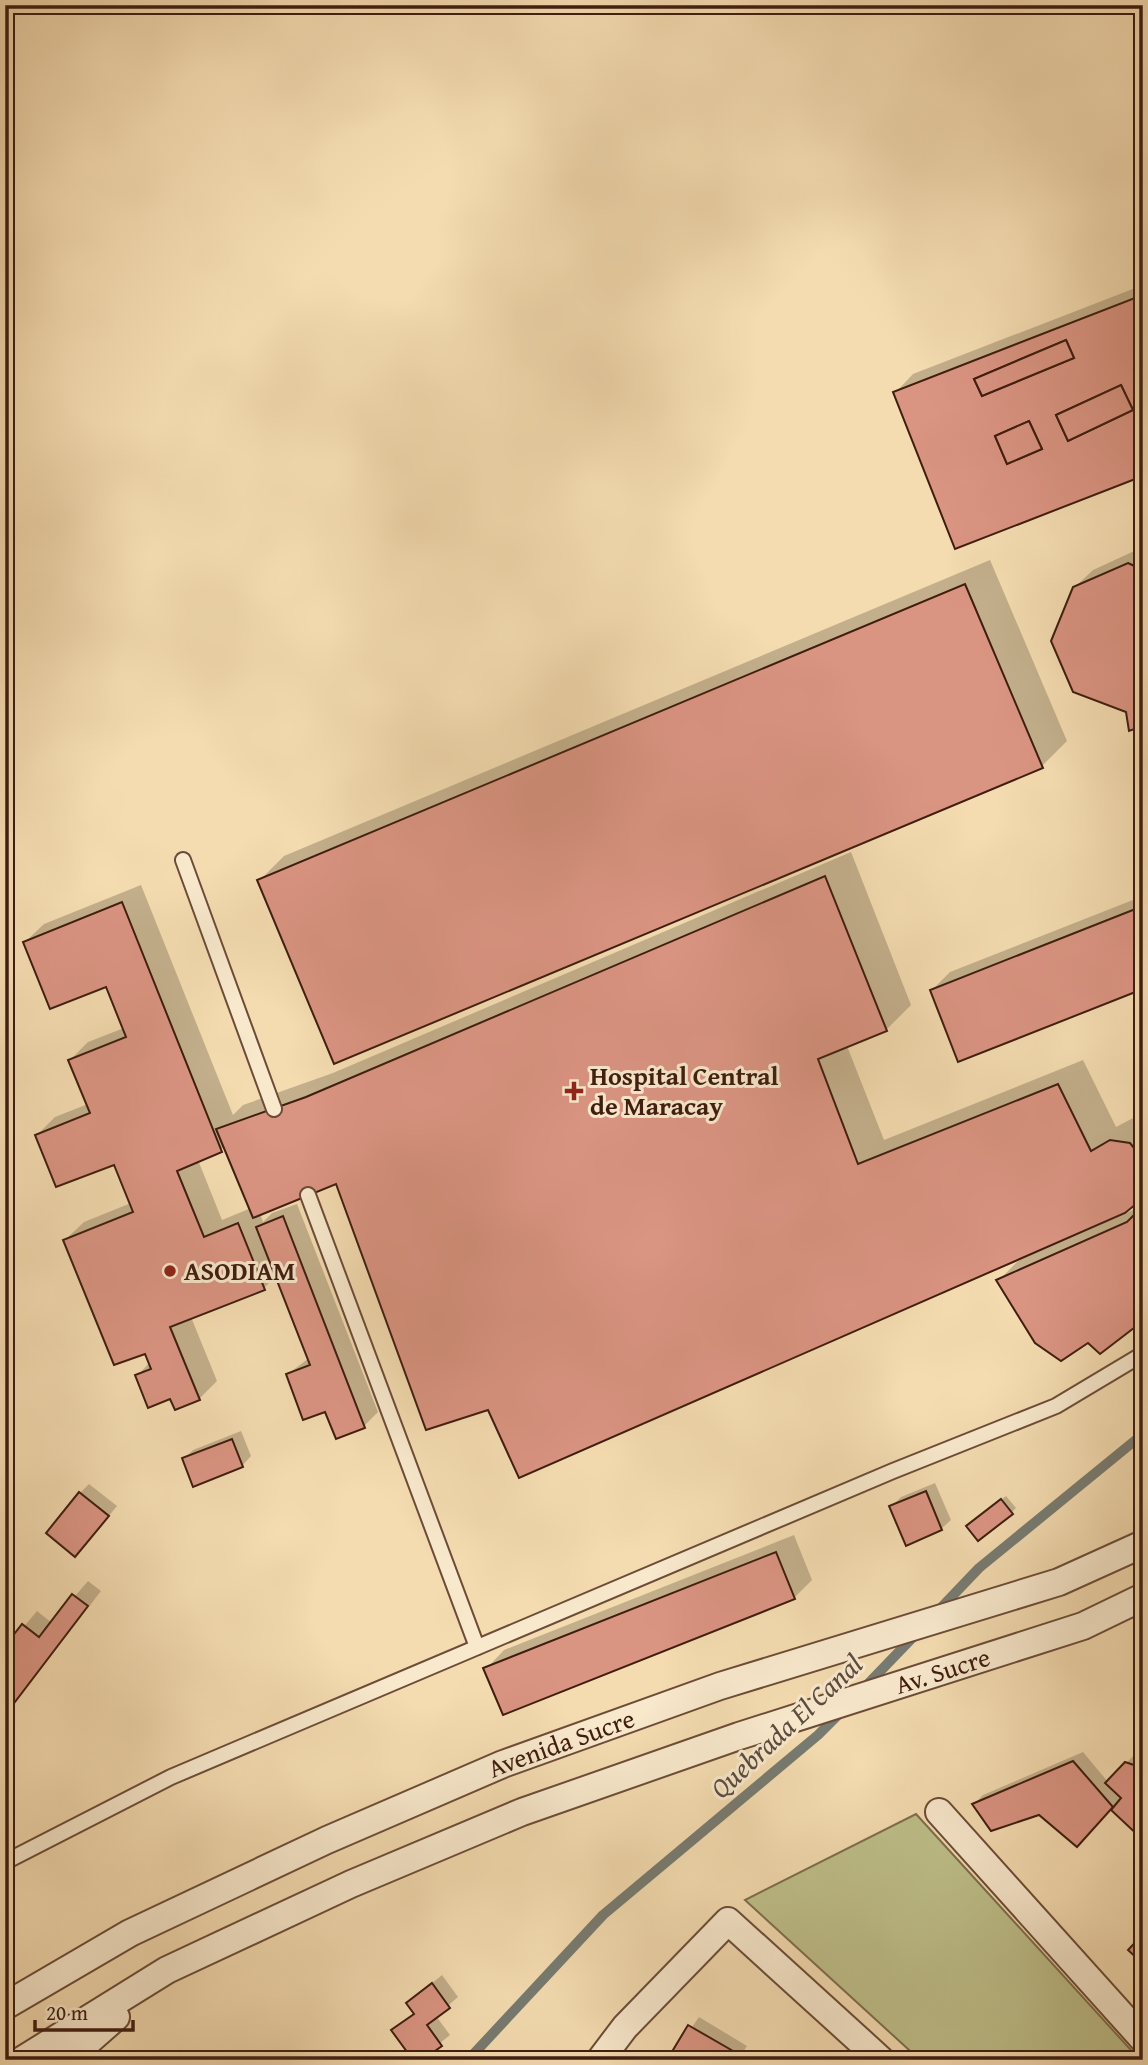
<svg xmlns="http://www.w3.org/2000/svg" width="1148" height="2065" viewBox="0 0 1148 2065" font-family="'Gentium Book Plus',serif">
	<rect width="100%" height="100%" fill="#f4dbb0"/>
	<filter id="stains"><feTurbulence type="fractalNoise" baseFrequency=".00286" numOctaves="4"/><feColorMatrix values="0 0 0 0 .2 0 0 0 0 .09 0 0 0 0 .02 0 0 0 .5 -.17"/></filter>
	<radialGradient id="worn" r=".72"><stop offset=".6" stop-color="#630" stop-opacity="0"/><stop offset="1" stop-color="#630" stop-opacity=".3"/></radialGradient>
	<polygon fill="#bebf8a" stroke="#7e6e4c" stroke-width="2" points="916,1814 1140,2060 920,2060 745,1900"/>
	<g fill="#0003" fill-rule="evenodd">
		<polygon points="1143,285 1143,474 895,393 913,374"/>
		<polygon points="1143,547 1143,724 1128,711 1074,588 1093,570"/>
		<polygon points="990,560 1067,741 1042,766 259,881 284,856"/>
		<path d="M851 852 911 1005 886 1030 847 1046 884 1140 1083 1060 1116 1127 1137 1116 1143 1117V1196L1121 1215 1143 1206V1319L1088 1341 998 1281 1022 1257 489 1408 337 1182 260 1213 263 1222 272 1213 297 1204 378 1412 364 1426 326 1409 288 1374 309 1358 277 1275 264 1288 191 1317 217 1381 199 1399 171 1397 137 1376 150 1362 146 1351 65 1240 84 1222 131 1203 115 1163 37 1135 55 1117 88 1104 70 1060 88 1042 124 1028 107 985 25 942 44 924 141 885 233 1115 243 1105 333 1073ZM225 1147 251 1208 222 1220 198 1160Z"/>
		<polygon points="1143,896 1143,987 932,990 950,972"/>
		<polygon points="241,1431 251,1456 242,1466 184,1459 193,1450"/>
		<polygon points="935,1483 951,1520 941,1529 891,1507 901,1497"/>
		<polygon points="89,1484 117,1506 85,1545 80,1493"/>
		<polygon points="1006,1496 1016,1508 1012,1512 972,1522"/>
		<polygon points="794,1535 812,1580 794,1598 486,1669 504,1650"/>
		<polygon points="88,1581 101,1591 5,1716 5,1649 37,1611 52,1623"/>
		<polygon points="1083,1752 1108,1782 1136,1753 1142,1756 1143,1838 1111,1808 1040,1813 974,1804 983,1795"/>
		<polygon points="1143,1969 1143,1985 1135,1978"/>
		<polygon points="442,1975 458,1997 436,2016 450,2035 419,2060 394,2030 415,2012 408,2003"/>
		<polygon points="699,2017 747,2046 738,2060 669,2060"/>
	</g>
	<g fill="none" stroke-linecap="round" stroke-linejoin="round">
		<g stroke="#777b71" stroke-width="10">
			<polyline points="937,1612 979,1568 1143,1434"/>
			<polyline points="864,1688 917,1633"/>
			<polyline points="468,2060 603,1915 818,1735 842,1711"/>
		</g>
	</g>
	<g fill="#da9482" stroke="#3f1d0f" stroke-width="2" fill-rule="evenodd">
		<path d="M1140 296 1143 304V476L955 549 893 392ZM1066 340 1074 358 982 396 974 379ZM1121 385 1133 410 1068 441 1056 415ZM1029 421 1042 449 1007 464 995 436Z"/>
		<polygon points="1066,340 1074,358 982,396 974,379"/>
		<polygon points="1121,385 1133,410 1068,441 1056,415"/>
		<polygon points="1029,421 1042,449 1007,464 995,436"/>
		<polygon points="1128,563 1143,570 1143,726 1129,731 1126,712 1073,692 1051,641 1073,587"/>
		<polygon points="965,584 1043,768 334,1064 257,880"/>
		<polygon points="825,876 887,1031 818,1059 858,1164 1058,1084 1091,1151 1110,1140 1130,1143 1143,1159 1141,1200 1125,1213 519,1478 488,1410 426,1430 336,1184 253,1218 216,1129 306,1097"/>
		<polygon points="122,902 222,1152 177,1171 204,1237 238,1223 265,1290 170,1327 200,1400 175,1410 170,1399 148,1408 135,1375 151,1369 145,1354 114,1365 63,1240 133,1212 114,1165 56,1187 35,1135 90,1113 68,1060 126,1037 106,987 50,1009 23,942"/>
		<polygon points="1143,906 1143,989 958,1062 930,990"/>
		<polygon points="1143,1206 1143,1252 1140,1254 1143,1258 1143,1321 1100,1354 1088,1343 1061,1361 1035,1343 996,1280 1127,1222"/>
		<polygon points="283,1216 365,1428 336,1439 325,1412 303,1420 286,1374 310,1365 256,1227"/>
		<polygon points="232,1439 243,1467 193,1487 182,1458"/>
		<polygon points="926,1491 942,1530 906,1546 889,1506"/>
		<polygon points="79,1492 109,1516 75,1557 46,1533"/>
		<polygon points="1001,1499 1013,1514 978,1541 966,1526"/>
		<polygon points="776,1552 795,1599 503,1715 483,1668"/>
		<polygon points="72,1594 88,1606 5,1715 5,1646 22,1624 39,1637"/>
		<polygon points="1143,1754 1143,1840 1111,1810 1121,1798 1105,1783 1125,1762 1134,1765"/>
		<polygon points="1073,1761 1113,1807 1077,1847 1039,1815 991,1831 972,1804"/>
		<polygon points="1143,1934 1143,1964 1128,1950"/>
		<polygon points="432,1983 450,2008 427,2025 442,2046 422,2060 413,2060 391,2030 414,2014 406,2003"/>
		<polygon points="688,2025 740,2055 737,2060 667,2060"/>
	</g>
	<g fill="none" stroke-linecap="round" stroke-linejoin="round">
		<g stroke="#6c4c37" stroke-width="18">
			<g id="lane">
				<polyline points="183,860 274,1109"/>
				<polyline points="308,1195 477,1647"/>
				<polyline points="5,1862 171,1777 893,1471 1056,1406 1143,1354"/>
			</g>
		</g>
		<g stroke="#6c4c37" stroke-width="30">
			<g id="street">
				<polyline points="939,1812 1143,2039"/>
				<path id="s1" d="M5 2006 130 1933 327 1840 503 1764 720 1686 1059 1582 1143 1544"/>
				<path id="s2" d="M22 2060 167 1970 351 1884 522 1812 739 1736 1083 1626 1143 1597"/>
				<polyline points="67,2060 116,2017"/>
				<polyline points="600,2060 625,2027 728,1921 881,2060"/>
			</g>
		</g>
		<use href="#lane" stroke="#f8e8cc" stroke-width="14"/>
		<use href="#street" stroke="#f8e8cc" stroke-width="26"/>
	</g>
	<g fill="#8f2418" stroke="#f8e8cc" stroke-width="2.5">
		<path d="M570.5 1080.5h7v7h7v7h-7v7h-7v-7h-7v-7h7z"/>
		<circle cx="170" cy="1271" r="7"/>
	</g>
	<g text-anchor="middle" stroke-width="6" stroke-linejoin="round" paint-order="stroke">
		<g font-size="26" font-weight="bold" fill="#3f1d0f" stroke="#f8e8cc" text-anchor="start">
			<text x="590" y="1085">Hospital Central<tspan x="590" dy="30">de Maracay</tspan></text>
			<text x="184" y="1280">ASODIAM</text>
		</g>
		<g font-size="26" fill="#3f1d0f" stroke="#f8e8cc">
			<text dy="9" stroke="none"><textPath href="#s2" startOffset="1003">Av. Sucre</textPath></text>
			<text dy="9" stroke="none"><textPath href="#s1" startOffset="616">Avenida Sucre</textPath></text>
		</g>
		<g font-size="28" font-style="italic" fill="#5b4c40" stroke="#f8e8cc">
			<text transform="translate(786 1726) rotate(-43)" y="10">Quebrada El Canal</text>
		</g>
	</g>
	<rect width="1148" height="2065" fill="none" stroke="#f4dbb0" stroke-width="28"/>
	<rect x="7" y="7" width="1134" height="2051" fill="none" stroke="#3f1d0f" stroke-width="3.5"/>
	<rect x="14" y="14" width="1120" height="2037" fill="none" stroke="#3f1d0f" stroke-width="2"/>
	<path d="M35 2020v10h98v-10" fill="none" stroke="#3f1d0f" stroke-width="3.5"/>
	<text x="46" y="2020" font-size="21" fill="#3f1d0f" stroke="#f8e8cc" stroke-width="5" paint-order="stroke">20 m</text>
	<rect width="100%" height="100%" filter="url(#stains)"/>
	<rect width="100%" height="100%" fill="url(#worn)"/>
</svg>
